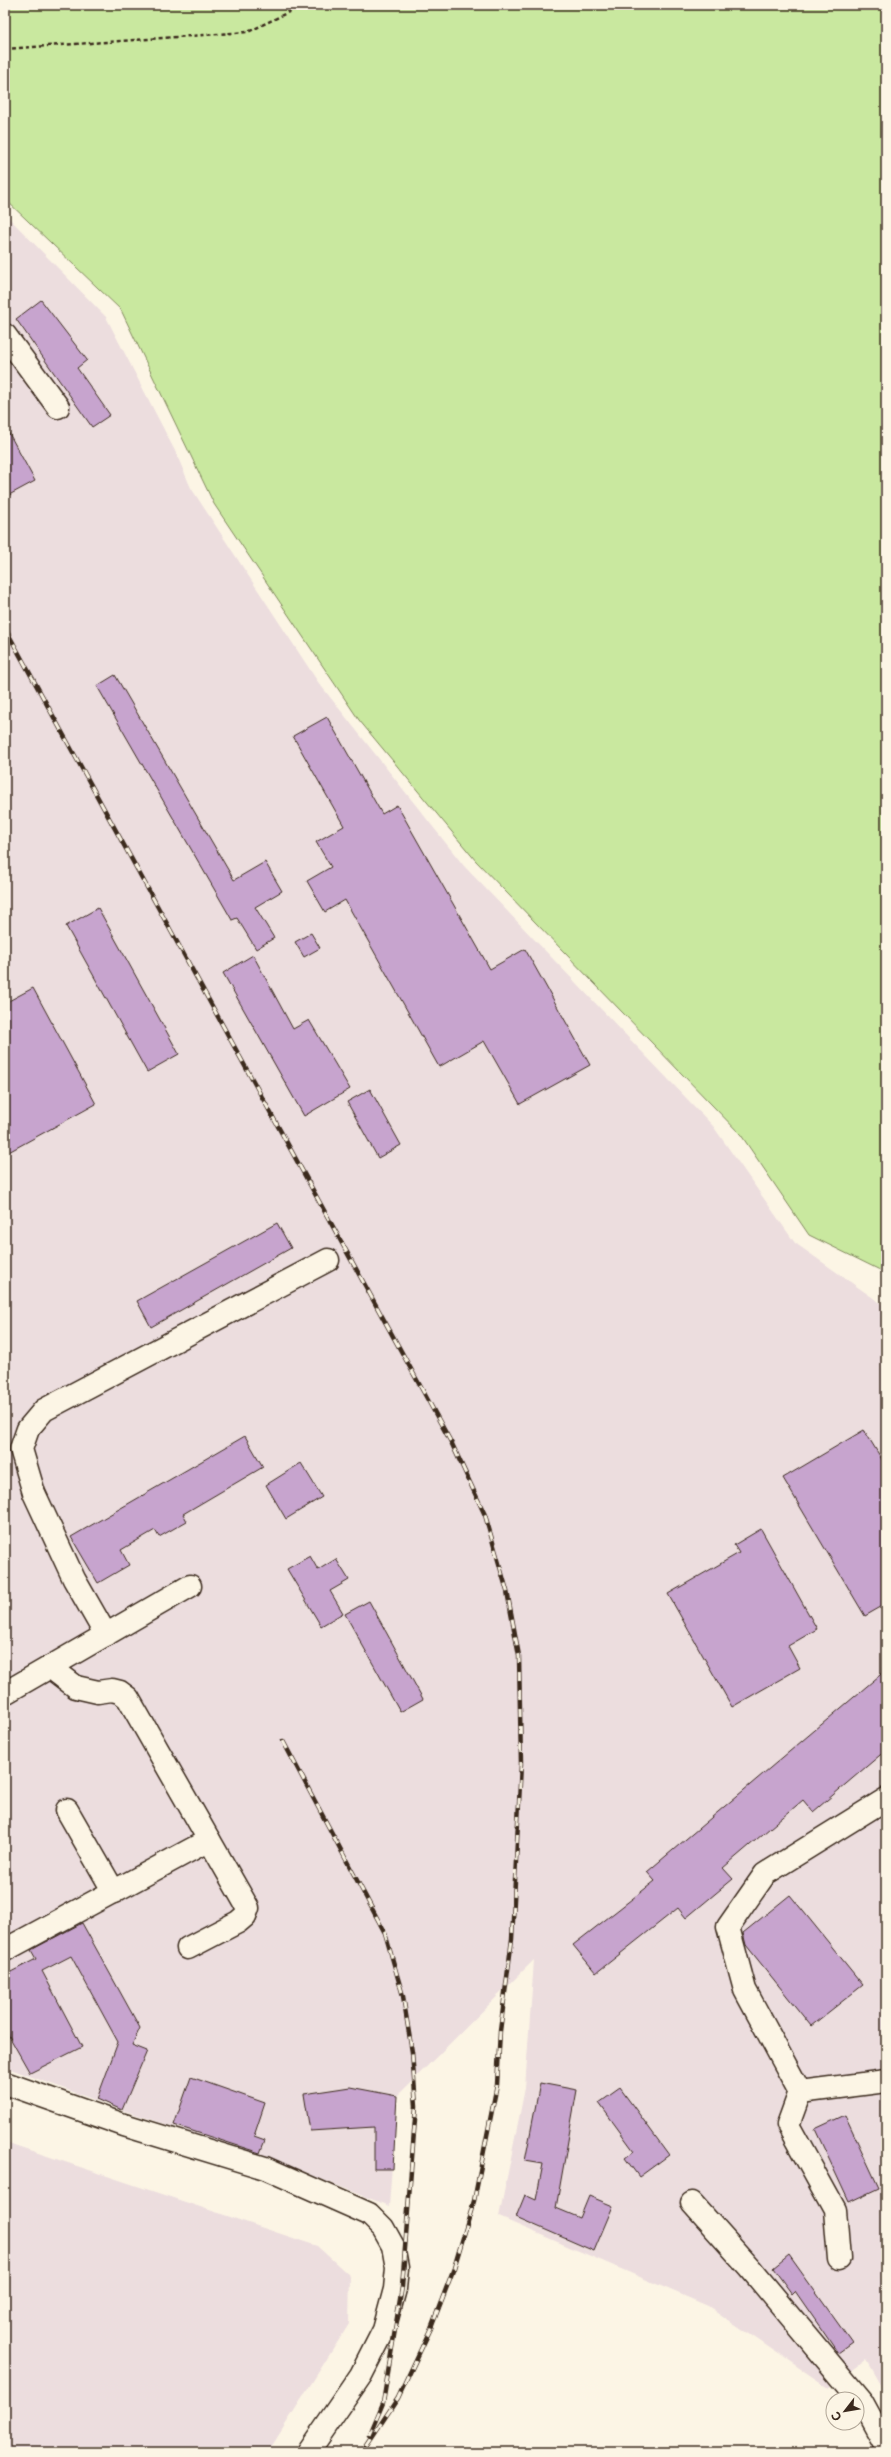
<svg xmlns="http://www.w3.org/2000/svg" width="891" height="2457" viewBox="0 0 891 2457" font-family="'Playpen Sans',sans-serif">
	<rect width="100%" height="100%" fill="#fcf5e5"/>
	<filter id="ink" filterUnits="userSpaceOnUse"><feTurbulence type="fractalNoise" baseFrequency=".025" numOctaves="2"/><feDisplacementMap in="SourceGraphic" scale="8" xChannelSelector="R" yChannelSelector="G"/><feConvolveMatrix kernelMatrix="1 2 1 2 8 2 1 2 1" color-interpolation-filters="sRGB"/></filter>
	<g filter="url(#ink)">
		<g fill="#ecddde">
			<polygon points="5,214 106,317 175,451 191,488 318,682 464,866 713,1126 795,1243 886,1307 886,2395 866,2360 829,2388 708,2306 499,2217 525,2088 534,1960 397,2096 389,2206 260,2155 122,2110 5,2067 5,1960 15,1954 5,1935"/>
			<polygon points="5,2142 317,2246 350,2276 349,2324 268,2452 6,2452"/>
		</g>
		<polygon fill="#c9e89f" stroke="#82895e" points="5,5 886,5 886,1273 809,1235 741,1135 476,861 359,720 214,504 121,310 5,199"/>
		<g fill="#c7a4ce" stroke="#3b2a1e">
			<polygon points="41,300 87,360 77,368 110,415 92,427 16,319"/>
			<polygon points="5,426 35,481 9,495 5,487"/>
			<polygon points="115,675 234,880 265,862 282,891 255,907 274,938 256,949 237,918 232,920 97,686"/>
			<polygon points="327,717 382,814 397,805 490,969 525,949 590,1065 520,1104 484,1041 439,1067 345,900 325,912 307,881 331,867 316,842 344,826 293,736"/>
			<polygon points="98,908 179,1054 147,1072 66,926"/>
			<polygon points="311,933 320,948 304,957 295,942"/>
			<polygon points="253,955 293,1029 309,1020 350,1089 304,1116 223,973"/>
			<polygon points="33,988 96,1104 5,1154 5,1003"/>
			<polygon points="370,1089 401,1145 378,1158 347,1102"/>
			<polygon points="277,1223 291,1248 151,1327 137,1301"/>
			<polygon points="864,1430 886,1466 886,1604 865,1616 783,1478"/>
			<polygon points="245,1436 263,1467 183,1514 187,1521 159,1537 155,1530 121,1550 129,1565 98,1583 71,1537"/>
			<polygon points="301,1463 322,1497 286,1519 266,1485"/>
			<polygon points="761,1529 817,1629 788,1646 800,1668 732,1707 668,1594 739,1553 734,1545"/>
			<polygon points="310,1556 318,1570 336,1559 349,1580 330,1591 343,1613 321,1626 287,1569"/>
			<polygon points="369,1601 423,1699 400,1712 345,1614"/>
			<polygon points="886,1670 886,1750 813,1812 803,1800 723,1868 733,1879 686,1918 678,1908 596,1973 573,1945 655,1881 647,1872"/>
			<polygon points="790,1895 863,1985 811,2026 746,1945 743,1933"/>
			<polygon points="82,1923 140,2028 132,2045 147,2051 122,2110 97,2099 118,2042 71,1956 42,1971 82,2047 30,2073 5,2029 5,1975 36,1959 31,1950"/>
			<polygon points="191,2077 265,2103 254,2136 265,2140 260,2153 174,2125"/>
			<polygon points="540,2083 577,2090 556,2208 580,2218 589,2196 613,2206 594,2251 516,2217 525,2195 536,2200 543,2164 525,2161"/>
			<polygon points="350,2087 397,2096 393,2169 374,2169 374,2127 310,2131 304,2094"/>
			<polygon points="620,2088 669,2155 639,2177 625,2158 634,2151 599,2103"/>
			<polygon points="845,2115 879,2188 849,2202 815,2129"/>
			<polygon points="789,2255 852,2343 838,2353 795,2291 792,2294 773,2268"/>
		</g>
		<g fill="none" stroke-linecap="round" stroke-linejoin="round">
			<g stroke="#3b2a1e" stroke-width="25">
				<g id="minor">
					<polyline points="5,335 58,407"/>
					<polyline points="106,1635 74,1579 34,1493 21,1449 28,1429 44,1410 328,1260"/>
					<polyline points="50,1667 76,1687 98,1692 112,1690 120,1692 128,1698 248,1908 245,1916 238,1922 188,1948"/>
					<polyline points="5,1693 190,1586"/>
					<polyline points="886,1799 765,1874 728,1927 745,1990 800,2092 886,2081"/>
					<polyline points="67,1810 114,1892"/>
					<polyline points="5,1950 209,1840"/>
					<polyline points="5,2083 124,2125 265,2168 369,2214 383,2228 393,2246 397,2268 395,2289 384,2330 361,2375 308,2452"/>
					<polyline points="800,2092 788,2125 835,2210 839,2259"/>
					<polyline points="692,2203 750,2268 862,2402 886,2446"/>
				</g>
			</g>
			<polyline stroke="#3b2a1e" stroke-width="2.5" stroke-dasharray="4 3" stroke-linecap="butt" points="5,49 248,32 303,5"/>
			<use href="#minor" stroke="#fcf5e5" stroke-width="22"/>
			<g stroke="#3b2a1e" stroke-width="4.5">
				<g id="rail">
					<polyline points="5,628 452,1444 485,1515 507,1591 519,1656 521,1764 512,1939 500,2031 497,2085 474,2201 454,2268 431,2328 398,2398 362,2452"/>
					<polyline points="283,1741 385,1933 403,1996 412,2052 416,2106 402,2287 383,2403 370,2434"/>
				</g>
			</g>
			<use href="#rail" stroke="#fcf5e5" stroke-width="3" stroke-dasharray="9" stroke-linecap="butt"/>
		</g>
	</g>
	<rect width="891" height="2457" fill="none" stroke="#fcf5e5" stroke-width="20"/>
	<rect x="10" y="10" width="871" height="2437" fill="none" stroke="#3b2a1e" stroke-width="1.5" filter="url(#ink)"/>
	<g transform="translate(845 2411) rotate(239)"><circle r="19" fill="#fcf5e5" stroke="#afa495"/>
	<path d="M0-3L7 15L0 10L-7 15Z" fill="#3b2a1e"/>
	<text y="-6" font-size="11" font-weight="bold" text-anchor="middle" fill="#3b2a1e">С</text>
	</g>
</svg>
